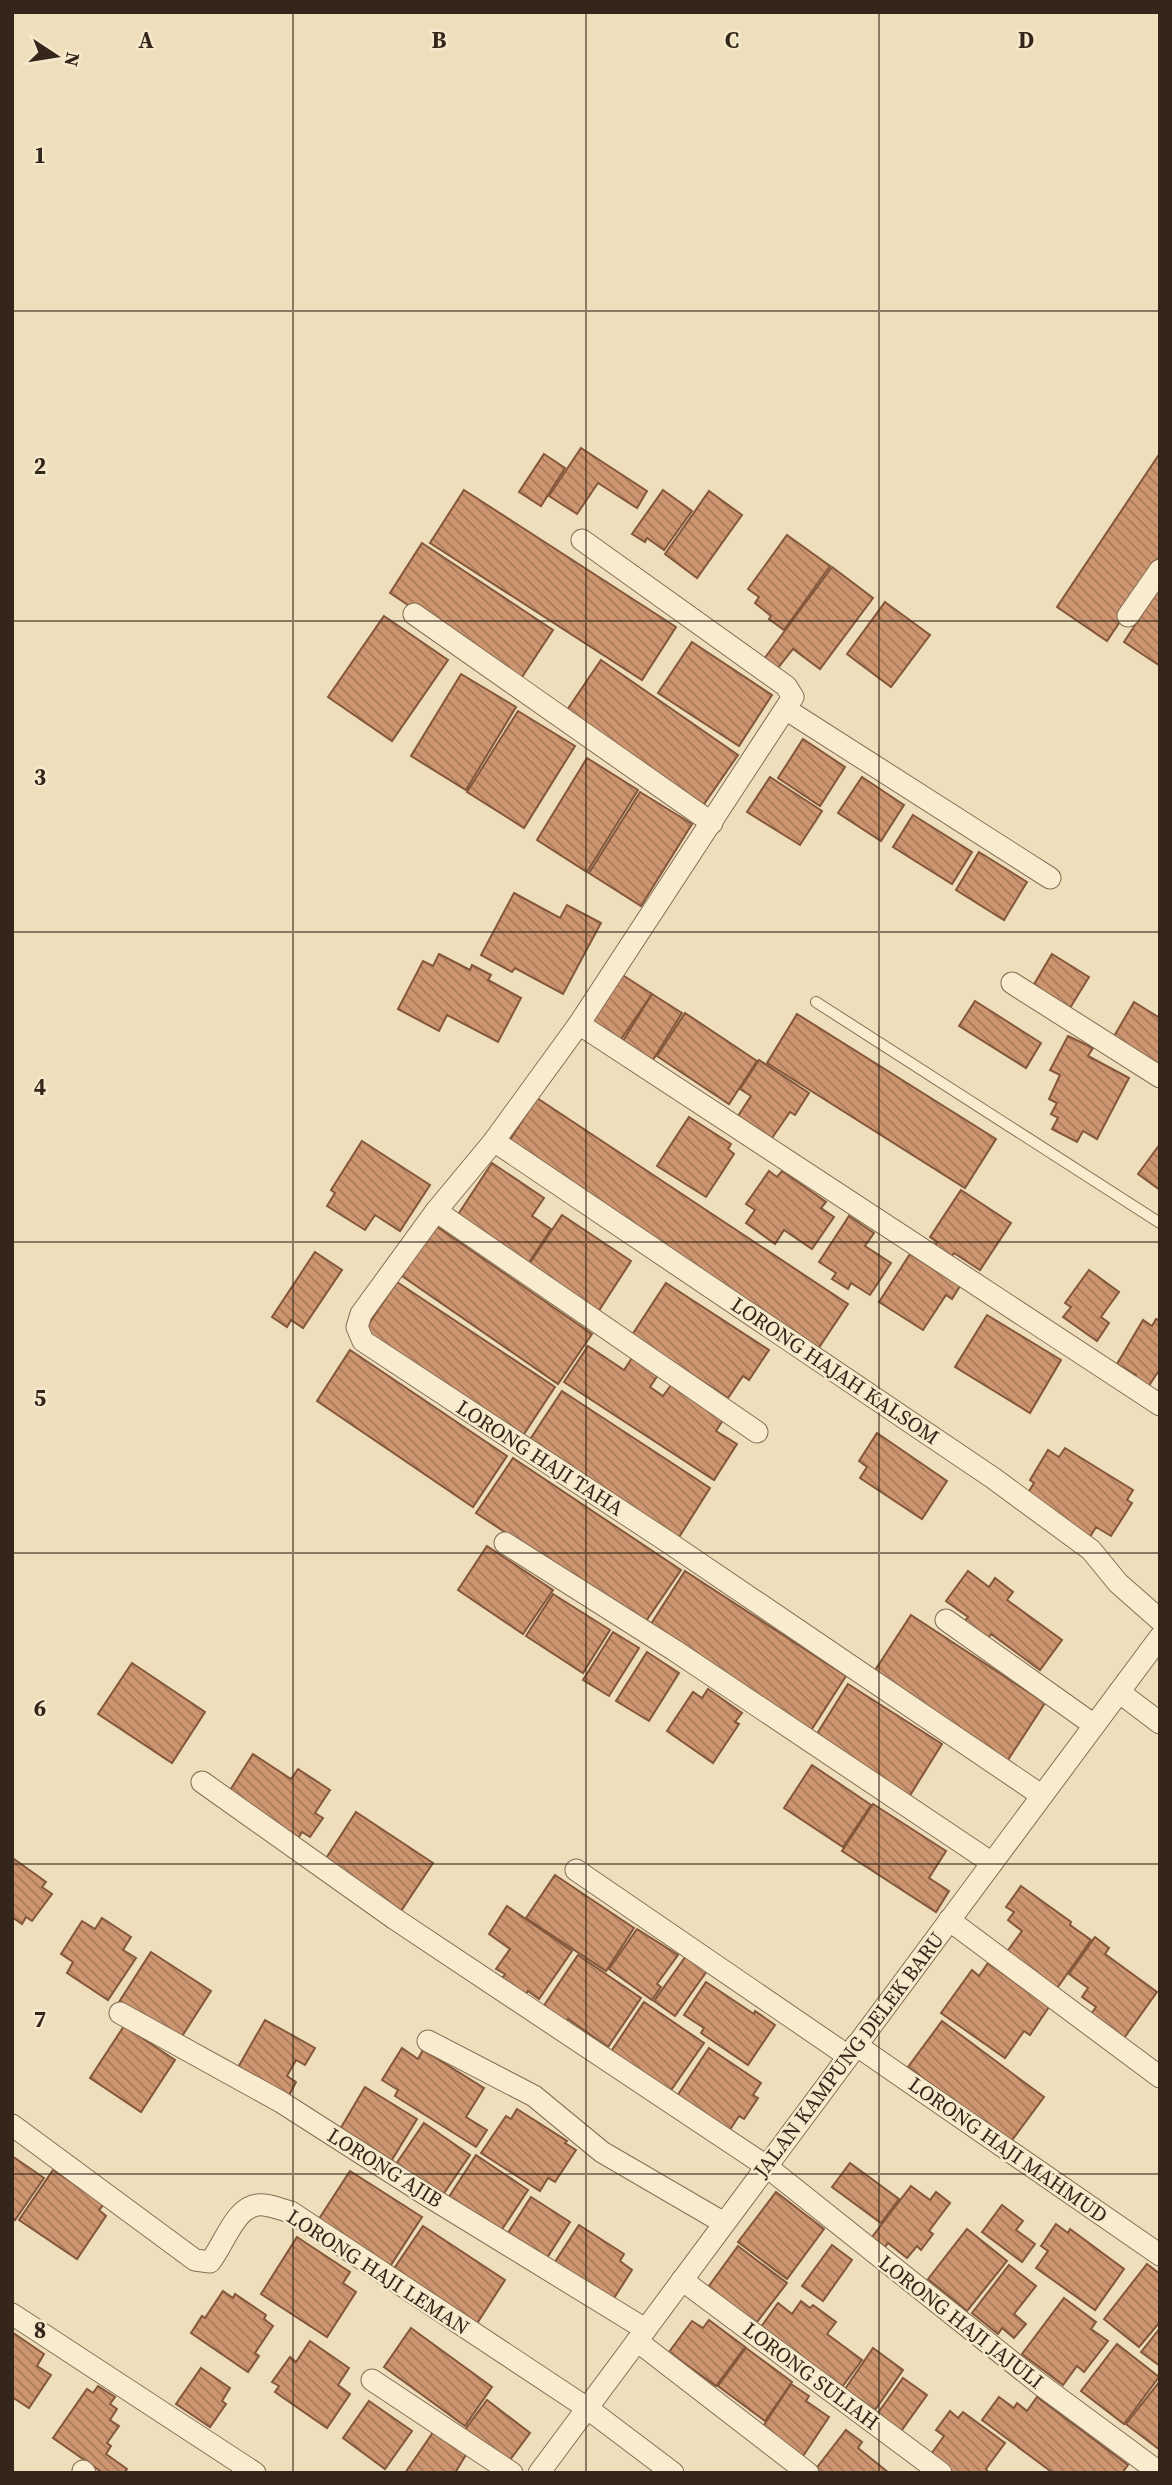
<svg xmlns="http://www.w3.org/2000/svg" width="1172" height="2485" viewBox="0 0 1172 2485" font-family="'Source Serif 4',serif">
	<defs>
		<pattern id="building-back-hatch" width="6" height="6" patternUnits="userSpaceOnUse" patternTransform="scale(1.75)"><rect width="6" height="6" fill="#cd9670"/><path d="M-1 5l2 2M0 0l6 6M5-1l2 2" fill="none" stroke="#a77a5b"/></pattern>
	</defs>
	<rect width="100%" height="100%" fill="#eedebb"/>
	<g fill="url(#building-back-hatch)" stroke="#84573b" stroke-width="2">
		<polygon points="581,448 647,491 637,508 598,483 577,514 549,496"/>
		<polygon points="1160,453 1160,562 1107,641 1057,607"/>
		<polygon points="544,454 565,468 541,506 519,492"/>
		<polygon points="464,490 676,627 642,680 430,543"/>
		<polygon points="663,490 692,511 664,550 647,538 645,542 632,534"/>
		<polygon points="709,491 742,515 697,578 665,554"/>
		<polygon points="787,535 830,566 784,630 769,619 771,616 755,603 759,597 748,589"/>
		<polygon points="422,543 553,630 520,680 390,593"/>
		<polygon points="832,567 873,598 820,669 793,649 777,669 764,659"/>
		<polygon points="1160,587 1160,666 1124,642"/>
		<polygon points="885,602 930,635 891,687 847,654"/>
		<polygon points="384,616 448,660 392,741 328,697"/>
		<polygon points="692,642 772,695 739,746 658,693"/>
		<polygon points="601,660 738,755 702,807 565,713"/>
		<polygon points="461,674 516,707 466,790 411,756"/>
		<polygon points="518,711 575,746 524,828 467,792"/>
		<polygon points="803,739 845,767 820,806 778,778"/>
		<polygon points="587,758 638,790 587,872 537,840"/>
		<polygon points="770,777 822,811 800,845 747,812"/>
		<polygon points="862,777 904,805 881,841 838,813"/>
		<polygon points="640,792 692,824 641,906 589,873"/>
		<polygon points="913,815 972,852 952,884 893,847"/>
		<polygon points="979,852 1027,882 1004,920 956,890"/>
		<polygon points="514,893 560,918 567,905 601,923 563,994 515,968 512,972 481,955"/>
		<polygon points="439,954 470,970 472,965 491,975 488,980 521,998 498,1042 447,1015 439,1031 398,1009 423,961 433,966"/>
		<polygon points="1052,954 1089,977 1070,1008 1033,986"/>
		<polygon points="621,974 652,994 619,1042 589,1022"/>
		<polygon points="652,994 682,1013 651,1063 621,1044"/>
		<polygon points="975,1001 1041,1043 1026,1068 959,1026"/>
		<polygon points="1134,1002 1160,1018 1160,1066 1113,1038"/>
		<polygon points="685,1013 757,1061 729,1104 657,1056"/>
		<polygon points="797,1014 996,1139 965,1188 767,1063"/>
		<polygon points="1068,1036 1093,1048 1088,1056 1129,1078 1097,1139 1083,1131 1077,1142 1052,1129 1058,1118 1051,1114 1057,1103 1049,1099 1060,1075 1050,1070"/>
		<polygon points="759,1060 809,1093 795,1115 790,1112 770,1141 736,1119 751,1096 740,1089"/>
		<polygon points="537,1098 848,1304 816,1352 506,1146"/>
		<polygon points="689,1117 731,1144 728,1149 734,1154 706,1197 657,1166"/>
		<polygon points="362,1141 430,1185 400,1231 375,1215 365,1230 327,1206 335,1193 331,1190"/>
		<polygon points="1160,1144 1160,1190 1138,1174"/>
		<polygon points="492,1163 544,1198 532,1216 551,1229 528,1264 457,1216"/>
		<polygon points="769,1171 777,1177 782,1171 826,1202 821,1208 834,1217 812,1249 784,1230 775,1244 746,1223 755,1210 746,1204"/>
		<polygon points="961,1190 1011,1223 980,1270 954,1253 949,1260 933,1249 937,1242 930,1237"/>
		<polygon points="562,1215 631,1261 598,1312 528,1266"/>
		<polygon points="849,1216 874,1233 865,1246 891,1263 870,1295 851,1283 848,1289 832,1279 836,1273 819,1262"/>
		<polygon points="436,1226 592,1334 558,1384 402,1276"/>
		<polygon points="315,1252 342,1270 303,1328 291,1320 287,1327 272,1317"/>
		<polygon points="910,1254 960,1286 952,1299 946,1295 923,1330 879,1302"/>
		<polygon points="1089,1270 1119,1292 1101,1317 1109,1323 1097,1341 1063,1317 1071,1307 1065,1303"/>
		<polygon points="397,1282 555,1387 520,1440 362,1334"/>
		<polygon points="666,1283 769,1350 749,1380 743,1376 728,1398 632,1335"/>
		<polygon points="987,1315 1061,1360 1030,1413 955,1367"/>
		<polygon points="1156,1319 1160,1321 1160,1369 1148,1387 1134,1379 1136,1375 1117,1364 1143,1320 1152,1326"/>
		<polygon points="588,1346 624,1370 632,1358 658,1375 650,1387 663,1396 671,1385 723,1420 716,1431 737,1444 714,1480 564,1382"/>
		<polygon points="350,1350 507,1456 473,1507 317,1401"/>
		<polygon points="562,1391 710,1488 676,1542 527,1444"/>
		<polygon points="877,1433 947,1481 922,1519 860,1478 867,1467 859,1461"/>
		<polygon points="1065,1448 1133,1490 1127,1500 1132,1503 1111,1536 1096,1527 1090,1537 1026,1496 1034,1483 1030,1480 1048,1450 1059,1457"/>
		<polygon points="513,1458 681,1570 644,1624 476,1513"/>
		<polygon points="487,1546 553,1590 523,1634 458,1590"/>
		<polygon points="685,1571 846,1676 810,1732 649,1627"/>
		<polygon points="968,1571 989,1587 995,1578 1013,1592 1007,1600 1062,1640 1040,1670 991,1634 985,1643 961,1626 968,1617 946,1601"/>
		<polygon points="553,1594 610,1630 583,1673 526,1636"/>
		<polygon points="911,1615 1045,1703 1006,1763 872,1675"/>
		<polygon points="613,1632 639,1648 609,1696 583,1680"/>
		<polygon points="647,1652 679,1673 649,1721 616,1701"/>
		<polygon points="132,1663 205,1712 172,1763 98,1714"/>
		<polygon points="848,1684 942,1744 909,1797 815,1737"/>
		<polygon points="708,1689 742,1713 735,1722 739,1724 713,1763 667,1731 693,1692 702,1698"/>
		<polygon points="253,1754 291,1779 298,1769 330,1790 315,1813 323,1818 310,1837 302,1832 294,1845 227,1795"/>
		<polygon points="812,1765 871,1805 843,1847 784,1808"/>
		<polygon points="873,1804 946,1851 929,1878 949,1891 936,1912 842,1851"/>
		<polygon points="356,1812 433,1863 399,1914 323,1863"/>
		<polygon points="14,1859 46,1882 42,1887 52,1894 32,1921 26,1917 22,1924 12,1917 12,1862"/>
		<polygon points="555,1875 634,1928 606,1971 526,1918"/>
		<polygon points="1021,1886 1071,1922 1070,1925 1091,1940 1055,1991 1004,1956 1022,1931 1008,1920 1014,1912 1006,1907"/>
		<polygon points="507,1906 572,1951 539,1999 528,1991 523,1998 500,1982 505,1974 496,1969 510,1949 489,1934"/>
		<polygon points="102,1918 131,1937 123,1950 136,1958 108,2000 67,1973 73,1962 61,1954 82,1921 95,1929"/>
		<polygon points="637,1929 678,1955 657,1984 661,1987 652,2000 609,1969"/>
		<polygon points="1095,1937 1109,1948 1105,1954 1157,1992 1122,2041 1089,2017 1096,2007 1082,1997 1088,1988 1069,1974"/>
		<polygon points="151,1952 211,1991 179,2041 119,2002"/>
		<polygon points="578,1955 641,1998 608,2047 568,2019 564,2025 541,2010"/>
		<polygon points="686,1956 707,1971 675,2016 654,2001"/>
		<polygon points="988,1963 1049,2007 1030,2035 1024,2031 1005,2058 941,2013 972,1970 979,1976"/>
		<polygon points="706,1982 754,2014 755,2011 775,2025 748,2065 701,2033 704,2028 684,2015"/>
		<polygon points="644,2002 704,2043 669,2093 610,2053"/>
		<polygon points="265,2020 315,2048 305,2065 296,2060 287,2076 296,2082 286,2101 236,2071"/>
		<polygon points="942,2021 1044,2097 1010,2143 908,2067"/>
		<polygon points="124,2026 175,2060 141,2112 90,2078"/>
		<polygon points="402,2048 418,2059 423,2050 484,2088 466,2117 487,2130 476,2147 395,2096 398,2090 382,2080"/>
		<polygon points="709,2048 761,2083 753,2095 758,2098 744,2119 739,2116 729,2131 677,2096"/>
		<polygon points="365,2087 417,2119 390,2163 339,2131"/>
		<polygon points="517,2109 567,2141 565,2143 576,2150 555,2182 548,2178 540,2191 481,2153 506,2116 511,2119"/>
		<polygon points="424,2123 470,2155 440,2199 394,2167"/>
		<polygon points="476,2155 528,2190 497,2237 445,2203"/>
		<polygon points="12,2156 44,2178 15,2220 12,2218"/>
		<polygon points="850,2163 899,2199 881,2223 832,2187"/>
		<polygon points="53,2170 104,2204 99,2210 106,2216 77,2259 19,2220"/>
		<polygon points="350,2171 422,2217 387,2271 315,2225"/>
		<polygon points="911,2186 930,2200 936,2192 950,2203 929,2231 933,2234 921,2250 917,2246 907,2258 888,2243 885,2247 872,2237"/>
		<polygon points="776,2192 824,2229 787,2279 738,2242"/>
		<polygon points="531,2197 570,2222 543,2264 504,2239"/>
		<polygon points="1002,2205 1023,2221 1016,2230 1035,2244 1022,2262 982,2232"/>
		<polygon points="1056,2224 1068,2233 1070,2229 1124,2269 1095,2310 1036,2268 1048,2251 1041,2246"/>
		<polygon points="579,2225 624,2254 620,2261 632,2270 609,2306 551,2268"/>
		<polygon points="423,2226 505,2280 476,2325 393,2270"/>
		<polygon points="967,2229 1007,2261 967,2311 928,2279"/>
		<polygon points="297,2237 350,2272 343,2283 356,2292 327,2337 261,2294"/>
		<polygon points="832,2245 852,2260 823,2301 802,2286"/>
		<polygon points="738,2246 787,2283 754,2326 706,2290"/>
		<polygon points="1147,2264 1160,2274 1160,2322 1139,2347 1104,2319"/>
		<polygon points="1009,2265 1036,2286 1014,2314 1026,2324 1014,2338 1002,2328 998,2334 972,2313"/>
		<polygon points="223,2291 233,2298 235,2294 266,2315 264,2319 273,2326 255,2353 259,2356 248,2372 191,2333 202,2316 205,2318"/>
		<polygon points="1064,2298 1096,2322 1091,2329 1108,2341 1084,2372 1077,2366 1063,2385 1022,2354"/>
		<polygon points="801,2301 810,2308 813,2305 836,2322 827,2334 862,2360 842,2387 761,2327 778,2303 792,2314"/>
		<polygon points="709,2320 745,2347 716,2386 669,2352 692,2321 703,2328"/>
		<polygon points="411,2328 492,2387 465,2426 384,2367"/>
		<polygon points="1160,2328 1160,2366 1141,2352"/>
		<polygon points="12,2332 44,2354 37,2366 51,2375 29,2408 12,2397"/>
		<polygon points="310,2341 349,2368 338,2385 350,2394 327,2428 275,2392 279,2386 272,2382 290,2357 296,2362"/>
		<polygon points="1117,2344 1159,2377 1124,2424 1081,2391"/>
		<polygon points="746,2348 792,2382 765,2421 718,2386"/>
		<polygon points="873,2348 903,2370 875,2410 845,2389"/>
		<polygon points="201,2368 230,2388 222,2401 226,2404 210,2427 176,2404"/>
		<polygon points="903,2378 927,2395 899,2434 875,2417"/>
		<polygon points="1160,2381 1160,2450 1126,2424"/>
		<polygon points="791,2384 809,2396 806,2401 829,2417 803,2456 762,2428"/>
		<polygon points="98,2386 115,2397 110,2404 117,2409 110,2420 119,2426 107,2443 111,2446 106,2454 127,2469 124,2473 103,2473 53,2438 87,2389 93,2393"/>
		<polygon points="999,2397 1014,2408 1017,2403 1027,2411 1037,2397 1128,2465 1122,2473 1053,2473 982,2420"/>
		<polygon points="487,2400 530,2433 507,2464 464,2431"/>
		<polygon points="369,2401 412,2431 385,2469 343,2438"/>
		<polygon points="950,2411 958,2418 963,2412 1005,2443 986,2469 989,2473 950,2473 929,2457 944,2436 936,2430"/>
		<polygon points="846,2430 862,2442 858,2448 889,2473 819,2473 815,2470"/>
		<polygon points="434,2431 467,2453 455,2473 405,2473"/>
	</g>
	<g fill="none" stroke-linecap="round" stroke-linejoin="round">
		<g stroke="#856e55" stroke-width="12">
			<polyline id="lane" points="816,1002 1160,1223"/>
		</g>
		<g stroke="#856e55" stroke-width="23">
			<g id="street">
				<polyline points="582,540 786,686 793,697 579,1024 494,1141 436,1211 361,1314 357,1327 363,1341 671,1544 1041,1795"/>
				<polyline points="414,614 712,823"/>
				<polyline points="1128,616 1160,570"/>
				<polyline points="787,710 1050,878"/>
				<polyline points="1012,983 1160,1077"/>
				<polyline points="579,1024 1160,1405"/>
				<polyline points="494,1141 993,1478 1091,1550 1118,1583 1160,1620"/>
				<polyline points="436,1211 757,1432"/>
				<polyline points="505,1543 674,1650 992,1863"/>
				<polyline points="946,1620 1094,1725"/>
				<polyline points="1119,1692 1160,1723"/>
				<polyline points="202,1782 395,1919 766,2166 1041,2385 1160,2473"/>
				<polyline points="576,1870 848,2056"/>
				<polyline points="949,1920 1160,2077"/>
				<polyline points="120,2013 281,2102 428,2196 645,2329"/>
				<polyline points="428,2041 534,2096 602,2152 724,2223"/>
				<polyline points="856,2045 1160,2255"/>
				<path d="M12 2125 195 2260 210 2262C225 2244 236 2201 264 2205 273 2206 283 2210 291 2212L587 2408 673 2473"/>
				<polyline points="682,2280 941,2473"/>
				<polyline points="12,2314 255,2473"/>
				<polyline points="637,2341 808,2473"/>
				<polyline points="372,2380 512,2473"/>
				<polyline points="83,2471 85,2473"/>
				<polyline points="539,2473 1160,1637"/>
			</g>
		</g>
		<use href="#lane" stroke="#f9ecce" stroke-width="10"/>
		<use href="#street" stroke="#f9ecce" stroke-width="21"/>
	</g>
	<path fill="none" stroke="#34261a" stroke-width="2" stroke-opacity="0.55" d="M293 12V2473M586 12V2473M879 12V2473M12 311H1160M12 621H1160M12 932H1160M12 1242H1160M12 1553H1160M12 1864H1160M12 2174H1160"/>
	<g text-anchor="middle" stroke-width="5" stroke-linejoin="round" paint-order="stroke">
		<g font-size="21" fill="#34261a" stroke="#f5e9cb">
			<text transform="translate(835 1371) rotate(34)" y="7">LORONG HAJAH KALSOM</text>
			<text transform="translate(540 1458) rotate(33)" y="7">LORONG HAJI TAHA</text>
			<text transform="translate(849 2055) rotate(-53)" y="7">JALAN KAMPUNG DELEK BARU</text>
			<text transform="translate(1008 2150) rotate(35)" y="7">LORONG HAJI MAHMUD</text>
			<text transform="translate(385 2168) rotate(32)" y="7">LORONG AJIB</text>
			<text transform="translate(378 2272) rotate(33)" y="7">LORONG HAJI LEMAN</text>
			<text transform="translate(961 2322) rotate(38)" y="7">LORONG HAJI JAJULI</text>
			<text transform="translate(811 2376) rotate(37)" y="7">LORONG SULIAH</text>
		</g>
	</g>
	<g font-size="23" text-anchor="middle" font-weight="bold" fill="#34261a" stroke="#f5e9cb" stroke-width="5" stroke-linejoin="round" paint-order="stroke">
		<text x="146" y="48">A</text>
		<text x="439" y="48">B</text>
		<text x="732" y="48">C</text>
		<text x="1026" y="48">D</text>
		<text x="40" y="163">1</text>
		<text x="40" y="474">2</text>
		<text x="40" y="785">3</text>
		<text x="40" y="1095">4</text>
		<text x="40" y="1406">5</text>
		<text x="40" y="1716">6</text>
		<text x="40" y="2027">7</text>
		<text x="40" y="2338">8</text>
	</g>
	<rect width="1172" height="2485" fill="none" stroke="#34261a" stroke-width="28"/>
	<g transform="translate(56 56) rotate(102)" stroke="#f5e9cb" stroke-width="5" paint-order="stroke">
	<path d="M0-5L12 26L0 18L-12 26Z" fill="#34261a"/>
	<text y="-10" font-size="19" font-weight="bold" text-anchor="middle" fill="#34261a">N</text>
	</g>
</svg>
